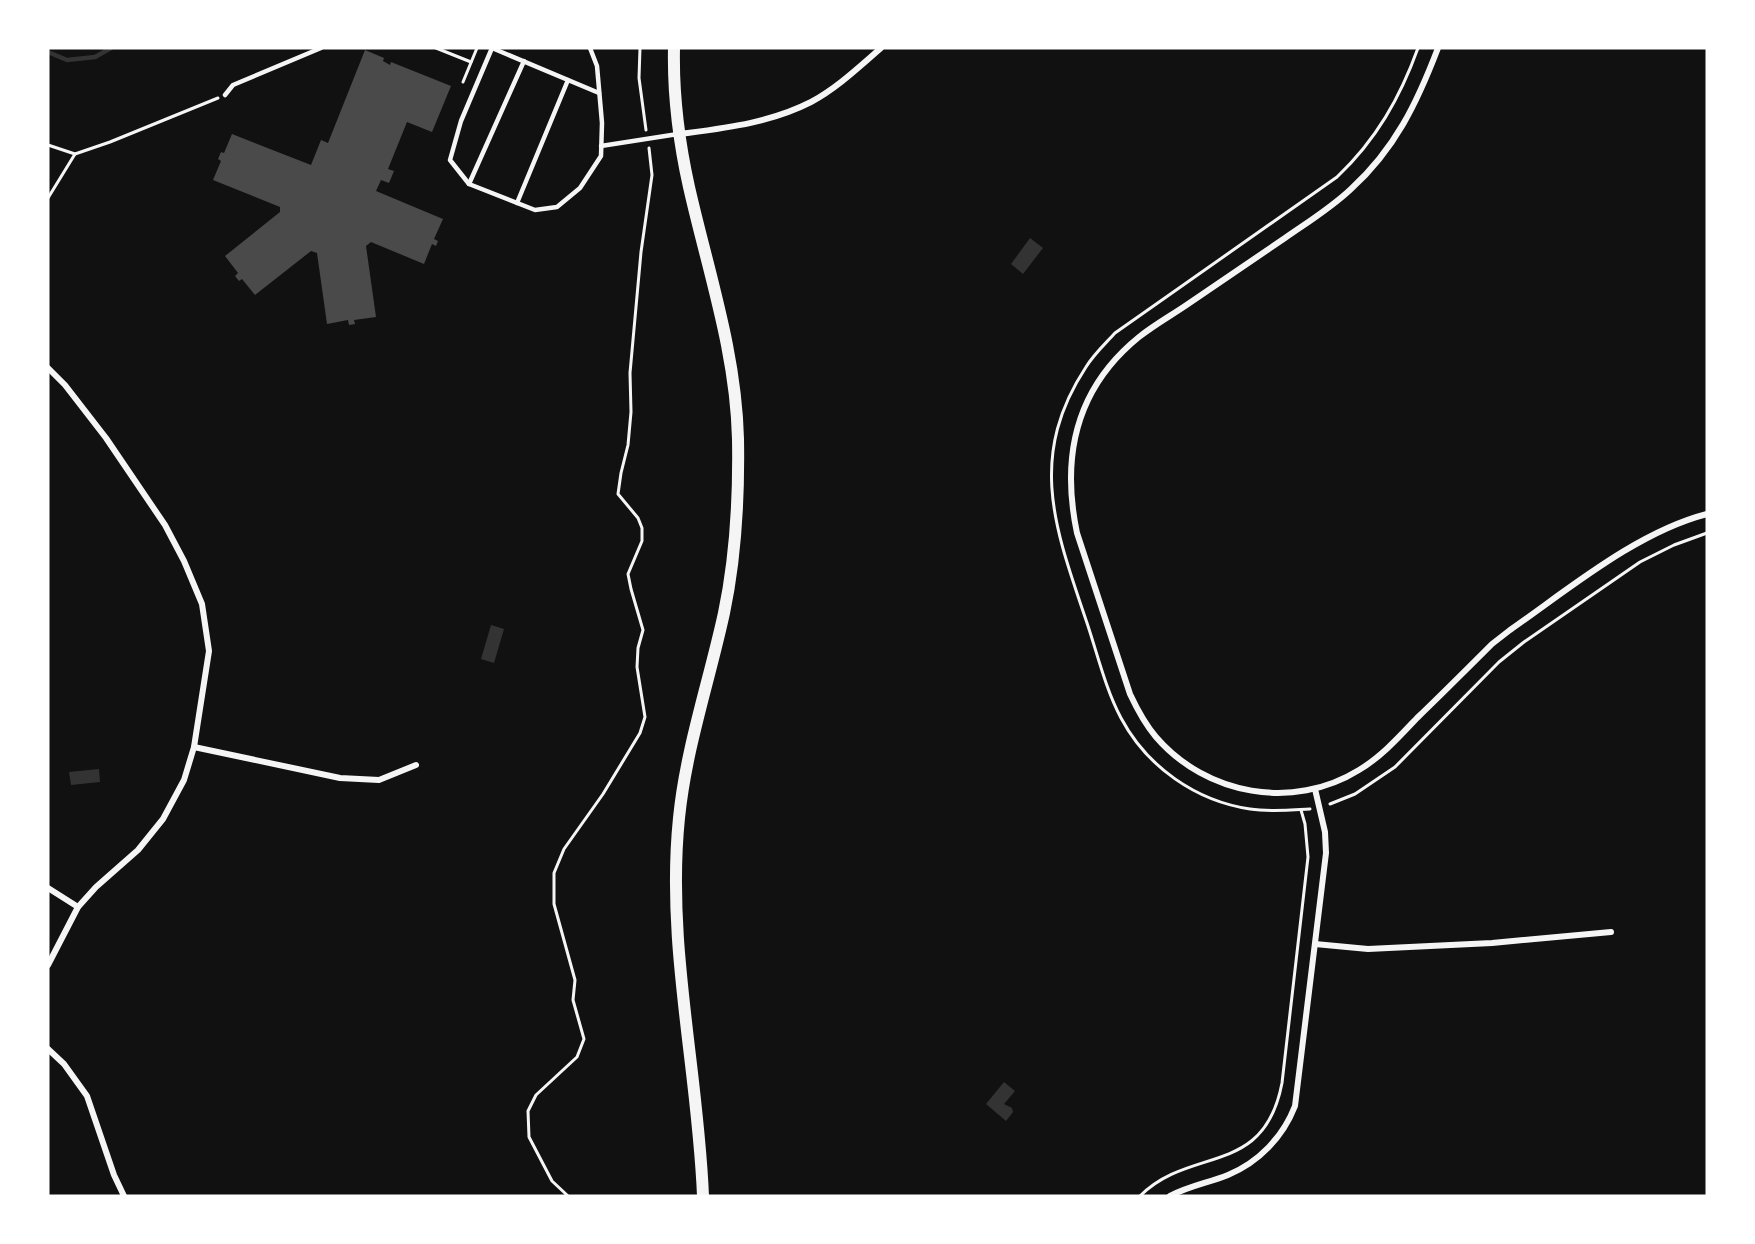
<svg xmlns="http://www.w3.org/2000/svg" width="1755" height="1244" viewBox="0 0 1755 1244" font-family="'Golos Text',sans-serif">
	<rect width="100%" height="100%" fill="#111"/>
	<g fill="#333">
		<polygon points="1030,238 1043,248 1023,274 1011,264"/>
		<polygon points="491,625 504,629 494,663 481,659"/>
		<polygon points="99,769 100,782 71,785 69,772"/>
		<polygon points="1004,1082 1015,1091 1004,1104 1012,1108 1013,1112 1006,1121 986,1104"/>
	</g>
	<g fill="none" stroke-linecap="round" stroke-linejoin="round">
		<polyline stroke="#333" stroke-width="4.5" points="48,52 67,60 95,57 111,48"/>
	</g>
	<polygon fill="#4a4a4a" points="365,50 384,58 383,61 390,65 391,62 451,86 432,132 407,122 388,169 394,171 389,183 381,180 376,191 443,219 434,239 438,241 436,246 432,244 424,264 371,242 366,246 376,317 354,320 355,324 349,325 348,320 327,324 317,253 311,251 255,295 242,279 239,281 235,276 238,273 225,256 280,212 280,207 213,180 221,161 218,159 221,152 224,153 232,134 311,165 321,140 328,143"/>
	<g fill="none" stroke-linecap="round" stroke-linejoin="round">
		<g stroke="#f5f5f5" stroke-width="3">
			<polyline points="436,48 471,62"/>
			<polyline points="640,48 639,78 646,130"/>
			<polyline points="463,82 477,48"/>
			<polyline points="48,145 75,154 110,142 218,98"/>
			<polyline points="48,198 75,154"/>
			<polyline points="1330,804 1355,794 1395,767 1499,662 1524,642 1640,562 1674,545 1707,533"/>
			<path d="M1310 809C1290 810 1270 812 1250 809 1196 801 1147 767 1121 718 1105 688 1097 652 1086 620 1055 528 1027 457 1086 367 1094 354 1105 344 1115 333L1337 177C1376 140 1400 98 1418 48"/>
			<polyline points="568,1196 552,1181 529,1137 528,1111 536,1095 577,1057 584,1039 573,1000 575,980 554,904 554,873 564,849 603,794 640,733 645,717 637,667 638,648 643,630 631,589 628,574 642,541 642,528 638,518 618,494 621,473 628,445 631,412 630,373 641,252 652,175 649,148"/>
			<path d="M1140 1196C1191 1145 1264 1178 1282 1083L1308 857 1305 824 1301 810"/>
		</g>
		<g stroke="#f5f5f5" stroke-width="4.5">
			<polyline points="492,48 461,121 450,160 469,184 535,210 557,207 580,188 601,156 602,123 597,66 590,48"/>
			<polyline points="492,48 599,93"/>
			<polyline points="225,95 233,85 321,48"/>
			<polyline points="601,146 678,134"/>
			<polyline points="469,184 524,61"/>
			<polyline points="517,203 568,80"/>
		</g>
		<g stroke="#f5f5f5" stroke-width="6">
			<path d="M1438 48C1417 103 1395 149 1351 189 1331 208 1308 222 1285 238 1253 260 1220 282 1188 304 1172 315 1154 325 1139 337 1076 388 1061 457 1077 533L1130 694C1137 709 1145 724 1156 737 1206 795 1293 811 1359 770 1381 757 1399 737 1417 718 1442 694 1467 669 1492 644L1510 630C1569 589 1637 532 1707 514"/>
			<path d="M680 134C725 128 770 123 811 102 837 88 859 67 881 48"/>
			<polyline points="48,368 65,385 106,438 165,525 184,561 202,604 209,651 194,747 184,780 163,819 138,850 96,887 78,907 48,965"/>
			<polyline points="194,747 340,778 379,780 416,765"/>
			<polyline points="48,888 78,907"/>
			<polyline points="1315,944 1368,949 1492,943 1611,932"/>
			<polyline points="48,1049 64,1064 87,1096 114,1175 124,1196"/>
			<path d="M1170 1196C1189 1186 1208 1183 1228 1175 1259 1162 1283 1137 1295 1106L1326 853 1325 832 1315 789"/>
		</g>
		<path stroke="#f5f5f5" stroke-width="12" d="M674 48C673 94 679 142 689 187 708 271 736 352 738 439 739 497 736 556 724 613 709 682 686 748 679 818 666 945 698 1069 703 1196"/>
	</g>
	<rect width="1755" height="1244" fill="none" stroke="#ffffff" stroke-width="99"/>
</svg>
